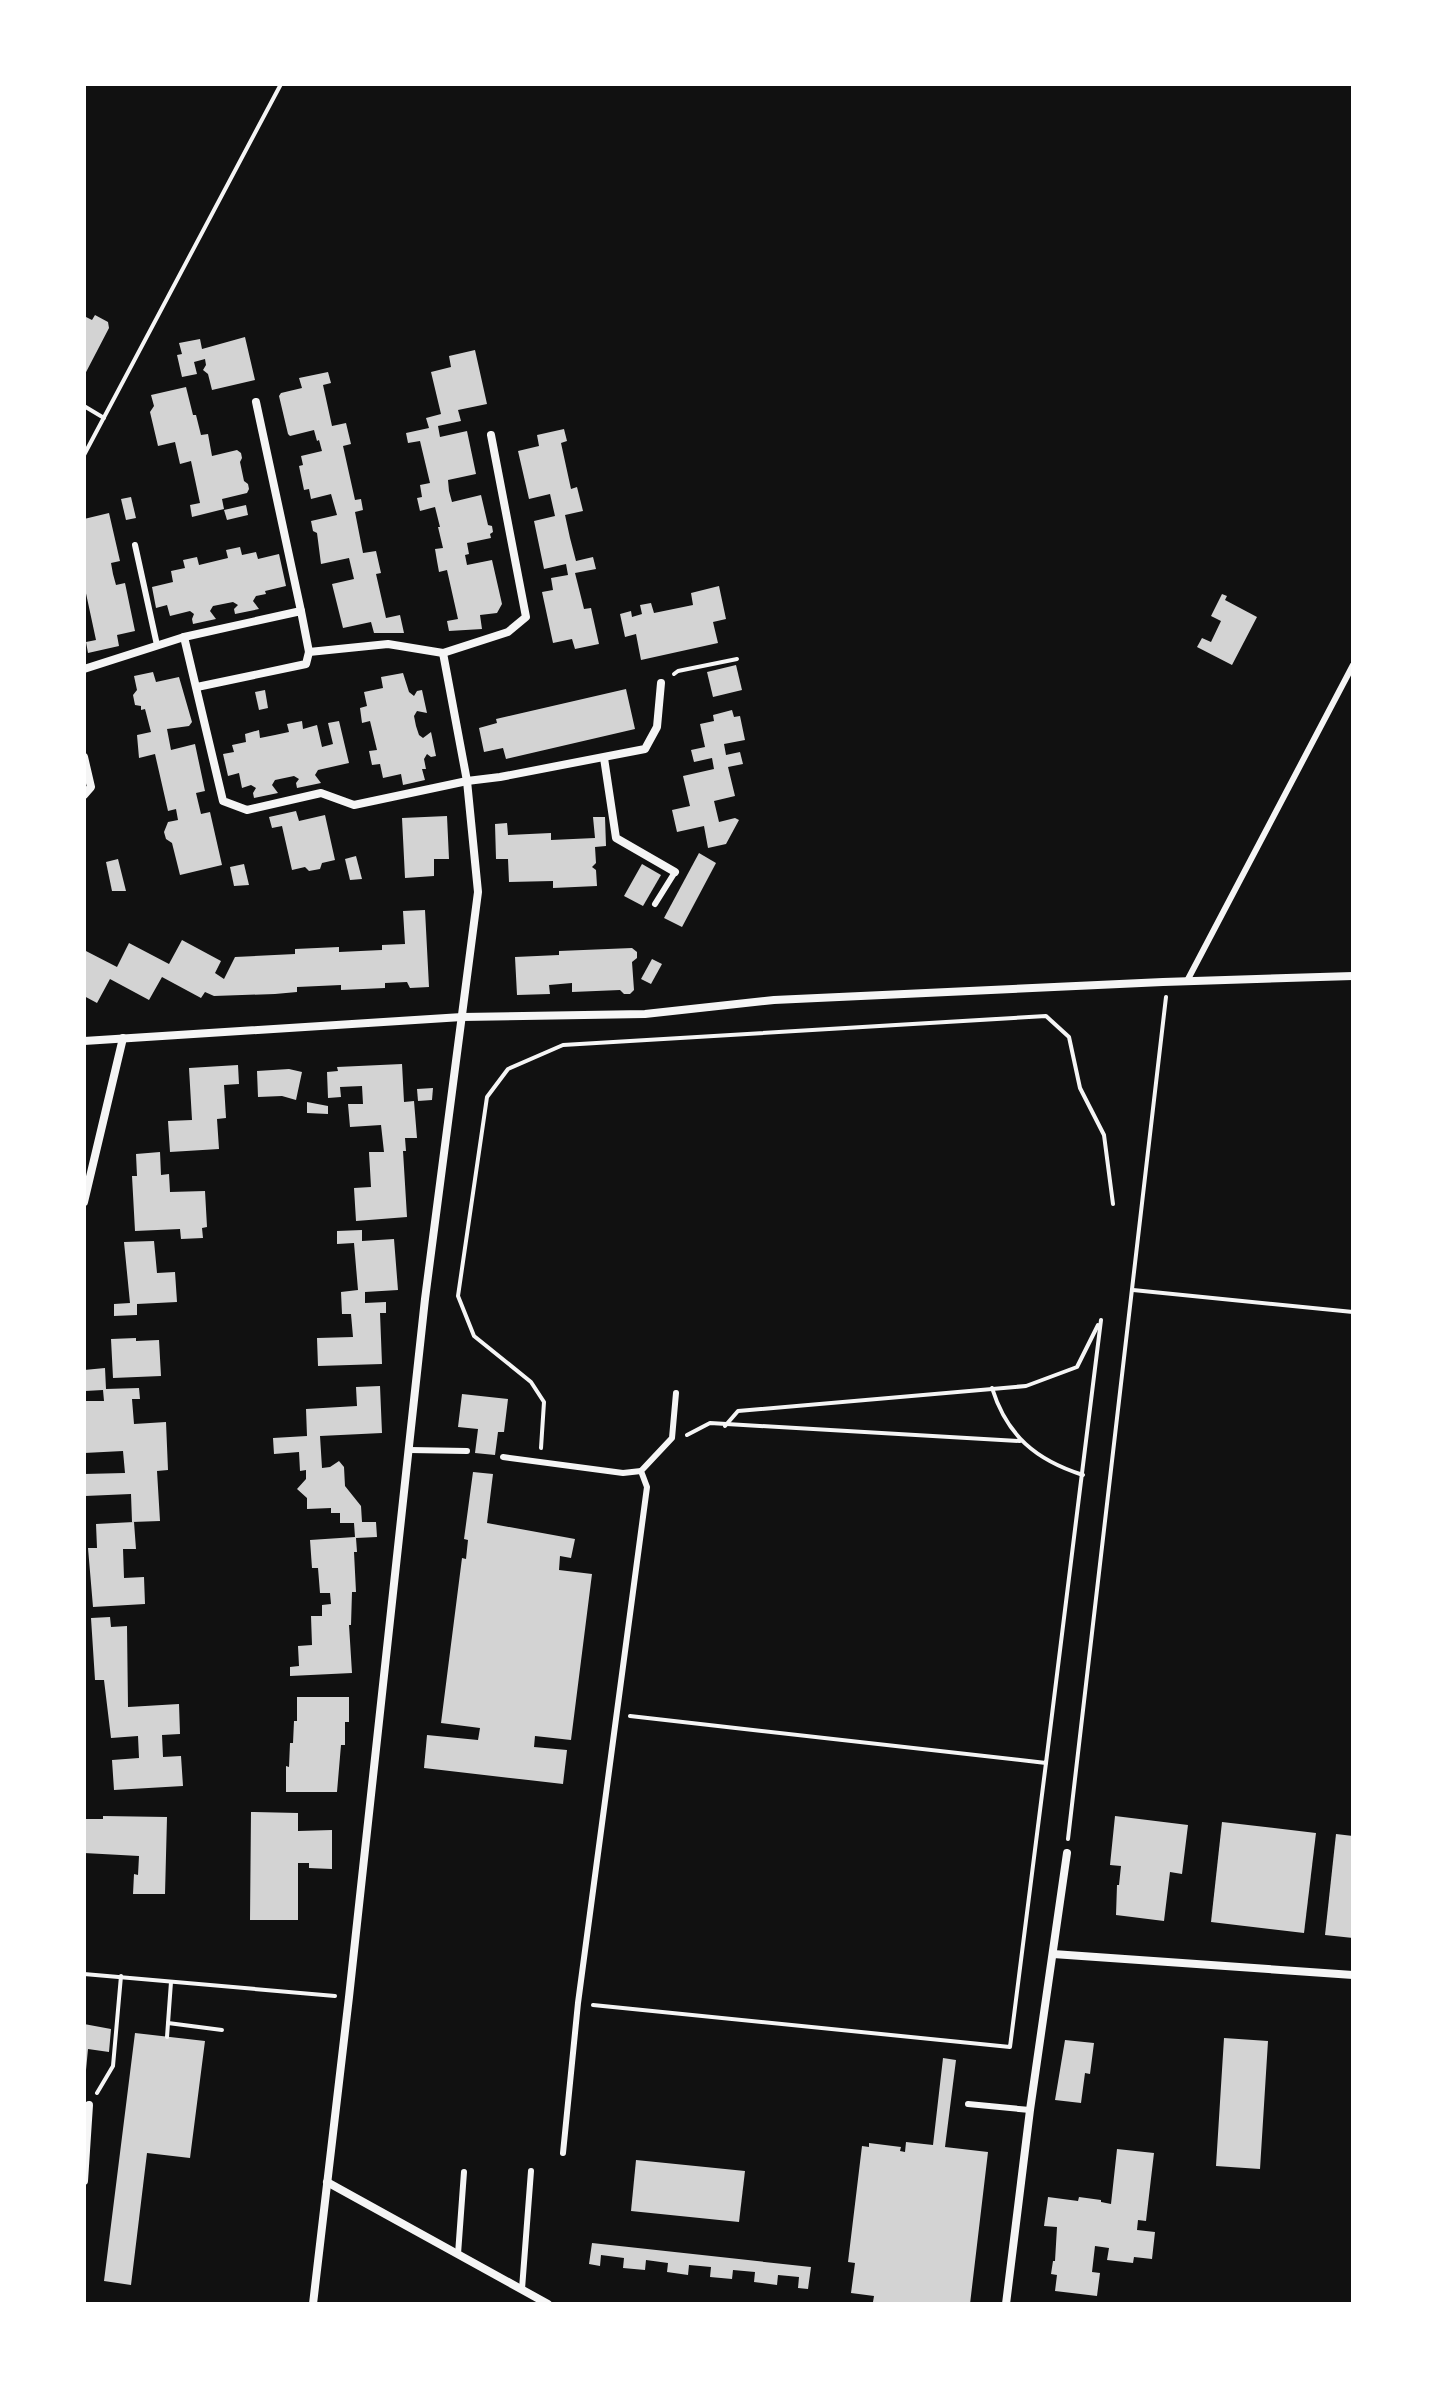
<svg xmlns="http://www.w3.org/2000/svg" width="1437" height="2388" viewBox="0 0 1437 2388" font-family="Overpass,sans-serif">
	<rect width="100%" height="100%" fill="#111"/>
	<g fill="#d3d3d3">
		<polygon points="95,315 108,322 109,328 84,376 84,316 92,320"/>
		<polygon points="245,337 255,380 212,390 208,374 203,370 206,365 205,359 194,362 197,374 182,377 177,355 182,354 179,343 200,339 202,349"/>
		<polygon points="475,350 487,404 458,410 461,421 438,426 440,437 467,431 476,474 448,480 449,491 452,502 481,495 488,525 492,526 493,532 490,534 491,538 467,543 469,554 465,555 467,565 492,560 502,604 497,613 480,615 482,629 449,631 447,621 458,619 447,570 439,572 437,561 435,549 443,548 438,527 440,527 435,507 420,511 417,498 422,497 420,485 430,483 420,441 408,443 406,433 429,428 426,418 441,414 431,372 451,367 449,356"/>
		<polygon points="328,372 331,383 323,385 332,426 346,423 351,444 343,446 355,500 361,499 363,510 355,512 363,553 376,551 381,573 376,574 386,618 400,615 404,633 374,633 371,622 343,628 332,584 354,579 349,558 321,564 317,533 313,531 311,521 337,515 331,494 311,499 309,489 304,490 299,466 303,465 301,456 322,451 319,440 317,441 314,430 290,436 288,434 279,396 281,393 302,388 299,378"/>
		<polygon points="186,387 193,415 196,415 201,435 208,434 212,456 237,450 241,453 242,458 240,462 244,481 248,484 249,489 247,493 222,499 224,509 192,517 190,505 200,503 191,461 180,464 175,442 158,446 150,412 154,406 151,395"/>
		<polygon points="564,429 567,441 561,443 571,489 577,487 583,511 565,515 570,538 576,561 593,557 596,569 575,573 584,609 591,608 599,644 575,649 572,639 553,643 542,592 553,590 551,578 568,575 566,564 544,569 534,521 555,516 550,494 529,499 518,451 539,446 537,435"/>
		<polygon points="131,497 136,518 126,520 121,499"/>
		<polygon points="246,505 248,515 227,520 224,510"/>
		<polygon points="109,513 120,561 111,563 113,574 116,585 125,583 135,631 117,635 119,646 88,653 86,642 96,640 84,584 84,519"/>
		<polygon points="240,547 242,555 256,552 258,559 279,554 286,586 265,591 266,594 256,596 253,601 259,609 235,614 234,609 238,605 233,602 213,606 210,611 216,619 193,624 192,619 194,614 190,611 170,616 167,605 156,608 152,587 173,582 171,571 185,568 183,560 197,557 199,565 228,558 226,550"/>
		<polygon points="719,586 726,619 713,622 718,643 641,660 636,634 625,637 620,614 631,611 632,617 642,614 640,605 651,603 654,613 693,605 691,593"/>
		<polygon points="1222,594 1227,596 1225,600 1257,617 1232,665 1197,647 1202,638 1211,642 1221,621 1211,616"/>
		<polygon points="736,665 742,690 713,697 707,672"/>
		<polygon points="153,672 156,682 179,677 192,722 189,726 167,729 171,750 195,744 205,791 196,793 201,814 210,812 222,865 180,875 172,843 166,839 164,832 168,822 178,820 176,809 168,811 155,754 139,758 137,735 151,732 145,709 141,710 141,706 135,705 133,695 137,690 134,676"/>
		<polygon points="403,673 409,692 414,696 417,691 422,690 427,713 417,711 414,716 416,726 419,735 423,738 431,732 436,756 431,757 427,754 424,759 426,769 422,769 425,780 403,785 401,774 383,778 380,764 372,765 369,751 377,750 370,721 362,723 360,708 367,706 364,692 383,688 381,677"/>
		<polygon points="626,689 635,729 506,759 503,748 484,752 479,728 497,723 496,719"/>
		<polygon points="265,690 268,708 259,710 255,692"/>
		<polygon points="732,710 734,717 740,716 745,740 724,744 726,755 740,752 743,764 728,767 735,796 714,801 719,822 735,818 739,820 726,844 708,848 704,826 677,832 672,810 690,806 683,776 714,769 712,758 694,762 691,750 705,747 700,724 714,721 713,715"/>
		<polygon points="302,721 303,729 317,725 322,747 333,744 328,723 339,721 349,763 318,770 315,775 321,783 297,788 296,783 299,779 294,776 275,780 272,785 278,793 254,798 253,793 256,788 251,785 242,788 239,773 228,776 223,754 234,752 232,745 246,742 245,734 259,730 260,738 275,735 289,732 287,724"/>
		<polygon points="296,811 299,821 325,815 335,860 322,863 320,869 309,871 305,867 292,870 282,826 272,828 269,817"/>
		<polygon points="447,816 449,859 434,859 434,876 405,878 402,818"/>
		<polygon points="593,817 605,817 606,846 595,847 596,863 592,867 596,870 597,886 553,888 553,881 509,882 508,859 496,859 495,824 507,823 508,835 551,833 551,840 595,838"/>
		<polygon points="699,853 716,863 682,927 664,918"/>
		<polygon points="356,856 362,879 350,880 345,859"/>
		<polygon points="118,859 126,891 112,891 106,862"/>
		<polygon points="244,864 249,885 234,886 230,867"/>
		<polygon points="642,864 661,875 643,906 624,896"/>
		<polygon points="425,910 429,987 410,988 407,982 385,983 385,988 341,990 341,985 297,987 297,992 275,994 214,996 205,992 201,998 162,977 149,1000 110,979 97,1003 84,996 84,950 117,967 129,943 169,964 182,940 221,961 215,973 224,979 235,957 295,954 295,949 339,947 339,952 382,950 382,945 405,944 403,911"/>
		<polygon points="632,948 637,952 637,958 632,962 634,990 630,994 624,994 620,990 572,992 572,983 549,985 550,994 517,995 515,957 559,955 559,951"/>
		<polygon points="652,959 662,964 651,984 641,979"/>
		<polygon points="402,1064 404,1102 414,1101 417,1138 405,1138 406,1151 403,1151 407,1217 356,1221 354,1188 371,1187 369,1152 384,1152 381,1125 350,1127 348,1104 363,1104 362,1086 340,1087 341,1097 328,1098 327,1072 338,1071 337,1067"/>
		<polygon points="238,1065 239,1084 224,1085 226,1118 217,1119 219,1149 170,1152 168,1121 192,1120 189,1068"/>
		<polygon points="289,1069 302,1072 296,1100 282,1096 258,1097 257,1071"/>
		<polygon points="433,1088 432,1100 418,1101 417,1089"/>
		<polygon points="307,1102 328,1106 328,1114 307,1113"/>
		<polygon points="160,1152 161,1175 169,1174 170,1192 205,1191 207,1227 202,1228 203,1238 181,1239 180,1229 135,1231 132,1176 137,1176 136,1154"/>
		<polygon points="362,1230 362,1241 394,1239 398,1290 365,1292 365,1303 386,1302 386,1313 380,1313 382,1364 318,1366 317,1338 353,1337 351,1314 342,1314 341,1292 358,1290 354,1243 337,1244 337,1231"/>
		<polygon points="154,1241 157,1273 175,1272 177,1302 137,1304 137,1315 114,1316 114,1304 130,1303 124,1242"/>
		<polygon points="136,1338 136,1341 159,1340 161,1376 113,1378 111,1339"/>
		<polygon points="105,1368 106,1389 139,1388 140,1399 132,1399 134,1424 166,1422 168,1470 157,1471 160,1521 132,1522 131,1494 85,1496 84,1474 125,1473 123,1451 84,1453 84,1401 104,1401 103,1390 85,1391 84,1370"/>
		<polygon points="380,1386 382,1433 320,1436 322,1468 330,1467 339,1461 344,1467 345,1486 361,1506 362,1522 376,1522 377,1537 356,1538 357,1552 354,1552 356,1592 352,1592 351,1625 349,1625 352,1673 290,1676 290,1667 299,1666 298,1646 312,1645 311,1616 322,1616 322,1605 331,1604 330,1593 320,1593 318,1568 312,1568 310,1540 355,1537 354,1523 340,1523 340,1513 331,1513 331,1508 307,1509 307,1498 297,1489 306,1479 306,1470 300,1471 299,1452 274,1454 273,1438 307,1436 306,1409 357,1406 356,1387"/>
		<polygon points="462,1394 508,1399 504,1432 498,1432 495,1455 475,1453 478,1429 458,1427"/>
		<polygon points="473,1472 493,1474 487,1523 575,1539 571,1558 560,1556 559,1570 592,1574 571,1740 535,1736 534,1747 567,1750 563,1784 424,1768 427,1735 478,1740 480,1728 441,1723 462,1558 466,1559 468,1540 464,1539"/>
		<polygon points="134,1522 136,1549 123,1549 124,1578 144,1577 145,1604 93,1607 88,1548 97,1548 96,1524"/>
		<polygon points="110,1617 111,1627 127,1626 128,1707 179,1704 180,1734 162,1735 163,1757 181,1756 183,1786 114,1790 112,1760 139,1758 138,1736 111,1738 104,1680 95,1680 91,1618"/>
		<polygon points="297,1697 349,1697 349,1722 345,1722 345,1745 341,1745 337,1792 286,1792 286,1766 289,1767 290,1743 293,1743 294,1721 297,1721"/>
		<polygon points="251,1812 298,1813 298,1831 332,1830 332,1869 309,1868 309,1863 298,1863 298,1920 250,1920"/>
		<polygon points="103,1816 167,1817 165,1894 133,1894 134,1874 138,1875 139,1856 84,1853 84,1819 103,1819"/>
		<polygon points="1115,1816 1188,1825 1182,1874 1170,1872 1164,1921 1116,1915 1117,1885 1119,1885 1121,1866 1110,1865"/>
		<polygon points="1222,1822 1316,1833 1304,1933 1211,1922"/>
		<polygon points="1336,1834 1353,1836 1353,1938 1325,1935"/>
		<polygon points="84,2024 111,2029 109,2052 88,2049 86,2070 84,2070"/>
		<polygon points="135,2033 205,2041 190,2158 147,2153 131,2285 104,2281"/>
		<polygon points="1224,2038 1268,2041 1260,2169 1216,2166"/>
		<polygon points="1065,2040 1094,2043 1090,2074 1085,2073 1081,2103 1055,2100"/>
		<polygon points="943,2058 956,2060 945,2147 988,2152 970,2304 873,2302 874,2296 851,2293 855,2263 848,2262 862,2146 869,2147 869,2143 901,2147 900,2151 905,2152 906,2142 933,2145"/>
		<polygon points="1117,2149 1154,2153 1146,2221 1138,2220 1137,2230 1155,2232 1152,2259 1134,2257 1133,2263 1107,2260 1109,2248 1095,2246 1092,2272 1100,2273 1097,2296 1055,2291 1057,2275 1051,2274 1053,2261 1055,2261 1057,2227 1044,2226 1048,2197 1078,2201 1079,2197 1101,2200 1101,2202 1111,2204"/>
		<polygon points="636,2160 745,2171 739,2222 631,2211"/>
		<polygon points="592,2243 811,2267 808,2289 798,2288 799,2277 778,2275 777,2285 754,2282 755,2272 733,2270 732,2279 710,2277 711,2267 689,2265 688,2275 667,2272 668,2263 646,2260 645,2270 623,2268 624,2258 601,2255 600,2266 589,2264"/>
	</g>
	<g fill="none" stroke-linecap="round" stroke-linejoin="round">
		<g stroke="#f5f5f5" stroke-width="4">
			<polyline points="84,406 104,418"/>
			<polyline points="84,455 281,84"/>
			<polyline points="674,674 678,671 737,659"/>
			<polyline points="1133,1290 1353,1312"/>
			<path d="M992 1388C1007 1436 1036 1460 1083 1475"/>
			<polyline points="725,1426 738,1411 1026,1386 1077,1367 1098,1325"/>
			<polyline points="687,1435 710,1423 1020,1441"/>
			<polyline points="541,1448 544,1402 531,1382 474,1336 458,1296 487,1097 508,1069 563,1045 1046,1016 1069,1037 1080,1088 1104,1135 1113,1204"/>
			<polyline points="630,1716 1046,1763 1101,1320"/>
			<polyline points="1068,1839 1166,997"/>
			<polyline points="84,1974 335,1996"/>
			<polyline points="171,1982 168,2023 222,2030"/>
			<polyline points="593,2005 1010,2047 1046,1763"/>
			<polyline points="167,2037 168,2023"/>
			<polyline points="97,2093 113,2066 121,1976"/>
		</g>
		<g stroke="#f5f5f5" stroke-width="6">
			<polyline points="135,545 157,645"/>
			<polyline points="655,904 675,872"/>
			<polyline points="1187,981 1353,665"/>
			<polyline points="410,1450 467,1451"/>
			<polyline points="503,1457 623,1473 641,1471"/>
			<polyline points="968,2104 1030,2110"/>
			<polyline points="563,2153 578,2003 647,1487 641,1471 672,1438 676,1393"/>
			<polyline points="458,2254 464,2172"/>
			<polyline points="522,2289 531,2171"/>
		</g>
		<g stroke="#f5f5f5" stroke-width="8">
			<polyline points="256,402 301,611"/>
			<polyline points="184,637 223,801 247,810 321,793 354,805 467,781 500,777 645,749 657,727 661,683"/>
			<polyline points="84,669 184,637 301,611 309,652 388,644 443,653"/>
			<polyline points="197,687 306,664 309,652"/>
			<polyline points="84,757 91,787 84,795"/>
			<polyline points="604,758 616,838 675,872"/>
			<polyline points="84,1041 462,1017 645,1014 774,1000 1163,982 1353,976"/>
			<polyline points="84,1202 123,1038"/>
			<polyline points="1053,1954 1353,1975"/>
			<polyline points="84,2181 89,2105"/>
			<polyline points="327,2182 548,2304"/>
			<polyline points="313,2304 349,1997 425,1299 478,892 467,781 443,653 508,632 526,617 491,435"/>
			<polyline points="1006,2304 1030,2110 1067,1853"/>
		</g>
	</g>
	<rect width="1437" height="2388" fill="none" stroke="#ffffff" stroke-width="172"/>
</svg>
